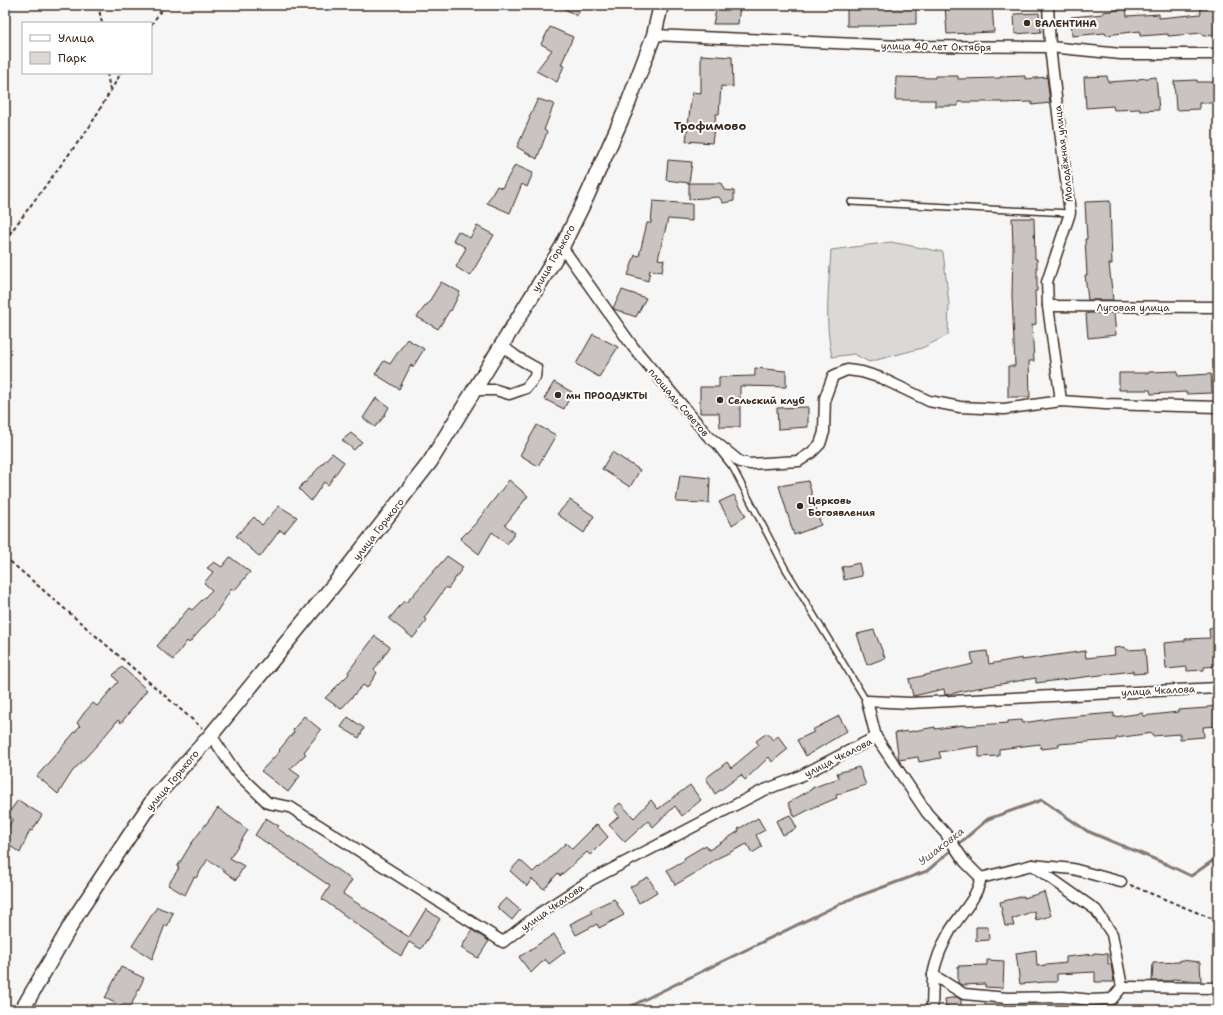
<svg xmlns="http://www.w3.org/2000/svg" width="1223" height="1015" viewBox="0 0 1223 1015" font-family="'Shantell Sans',sans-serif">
	<rect width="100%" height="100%" fill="#f7f6f6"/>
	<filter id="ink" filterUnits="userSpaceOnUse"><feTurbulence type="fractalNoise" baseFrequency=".025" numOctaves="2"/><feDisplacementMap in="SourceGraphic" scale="8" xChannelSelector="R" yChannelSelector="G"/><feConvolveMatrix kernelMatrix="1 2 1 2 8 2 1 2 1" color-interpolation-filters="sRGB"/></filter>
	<g filter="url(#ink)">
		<path fill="#dbd9d6" stroke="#8b827a" d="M891 242 943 252 949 304 948 335 922 348 869 362 854 354 832 357C824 322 829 285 831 250Z"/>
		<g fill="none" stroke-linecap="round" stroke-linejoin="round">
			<polyline stroke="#847972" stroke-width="3" points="623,1010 848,900 927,871 988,819 1042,800 1087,831 1166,864 1191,876 1218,857"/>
		</g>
		<g fill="#c9c3c1" stroke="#3b2a1e">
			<polygon points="558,5 582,5 577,16"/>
			<polygon points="717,5 740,5 738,24 713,24"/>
			<polygon points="847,5 916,5 916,24 878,25 878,26 847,26"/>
			<polygon points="965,5 992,5 994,32 947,34 945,6"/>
			<polygon points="1200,5 1217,5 1218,35 1203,36 1202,33 1168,36 1168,34 1140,36 1140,31 1106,35 1105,33 1072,36 1071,17 1103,14 1103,12 1126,9 1127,16 1159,14 1159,18 1201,14"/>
			<polygon points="1039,13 1041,32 1015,34 1014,14"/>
			<polygon points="550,27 573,37 561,65 564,66 557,82 536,71 552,50 541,44"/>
			<polygon points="701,55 732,57 733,87 721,86 719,114 716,114 712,143 686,141 692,92 701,93"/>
			<polygon points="935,76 958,76 958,79 1000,78 1000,77 1025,76 1025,79 1047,77 1050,103 1032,105 1032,102 1002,103 1002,102 958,102 958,106 935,106 935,100 895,100 896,77 935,78"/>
			<polygon points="1107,76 1108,82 1138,80 1138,79 1156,77 1159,110 1140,111 1140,109 1114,110 1113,106 1086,108 1084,77"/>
			<polygon points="1197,80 1197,82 1218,82 1218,103 1199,103 1199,109 1176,110 1174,81"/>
			<polygon points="538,99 554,104 544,130 547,132 537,159 517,147 530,118 529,117"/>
			<polygon points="668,160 692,162 689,183 666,180"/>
			<polygon points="515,165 533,173 527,187 522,184 510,213 487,203 497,186 502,188"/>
			<polygon points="689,183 721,183 724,190 734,191 734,201 723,203 719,197 689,199"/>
			<polygon points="653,201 692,204 692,221 668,219 658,259 664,260 662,272 650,270 648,281 628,275 635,255 639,256 647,223 651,223"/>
			<polygon points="1110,201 1112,264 1109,264 1113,300 1088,300 1085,275 1087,275 1085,239 1087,239 1085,202"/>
			<polygon points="1012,218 1034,218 1035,259 1037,259 1037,291 1035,291 1036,324 1032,325 1034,361 1029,361 1030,397 1008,397 1008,366 1015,366 1012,296 1013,249"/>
			<polygon points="477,226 494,235 470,276 456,267 466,248 453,240 458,231 470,238"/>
			<polygon points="441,282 460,292 451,311 450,310 438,329 417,317 426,305 427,305"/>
			<polygon points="622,290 646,298 636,317 614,309 613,308"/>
			<polygon points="1090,313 1114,313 1116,335 1088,338 1086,314"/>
			<polygon points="593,334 618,347 599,377 576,364"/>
			<polygon points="407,339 424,349 413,367 411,365 399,389 375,374 384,361 390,364"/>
			<polygon points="755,368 786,371 786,387 740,386 740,427 720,427 719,413 700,413 700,387 719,387 719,377 755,376"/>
			<polygon points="1177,371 1178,376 1211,374 1212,393 1186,394 1186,392 1151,394 1150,390 1119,390 1119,373 1149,373 1149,372"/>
			<polygon points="554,382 572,392 564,409 544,399"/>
			<polygon points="376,398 389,407 383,418 375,427 363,418"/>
			<polygon points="808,407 808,427 778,429 777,408"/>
			<polygon points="537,425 556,435 538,466 520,455"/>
			<polygon points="351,433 362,442 354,450 342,440"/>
			<polygon points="612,452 640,470 630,487 602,469"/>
			<polygon points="332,453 344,462 328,485 324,482 311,501 299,489 304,482 305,483"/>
			<polygon points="680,475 710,478 709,503 676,502"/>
			<polygon points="509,480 528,496 505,525 515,533 507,544 492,532 479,554 460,539 475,524"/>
			<polygon points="808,481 821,525 794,535 779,486"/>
			<polygon points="734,495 746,516 732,525 719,502"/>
			<polygon points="570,500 594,516 584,533 557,514"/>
			<polygon points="279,506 297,517 284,533 280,530 260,557 236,536 254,517 262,525"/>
			<polygon points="447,556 463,567 448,589 446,587 424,618 427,620 413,638 389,619 404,601 406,603"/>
			<polygon points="230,557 250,572 234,591 232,588 216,613 189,643 187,641 173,660 157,646 189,608 192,610 212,590 204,583 213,572 207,568 214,562 222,567"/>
			<polygon points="859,563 862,576 844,580 842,567"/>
			<polygon points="1218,627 1218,666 1204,667 1204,670 1187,671 1187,667 1166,669 1164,643 1185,641 1185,639 1210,638 1209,628"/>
			<polygon points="874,630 885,658 867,665 857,634"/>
			<polygon points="375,636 390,647 374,670 377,673 367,688 363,685 341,709 325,698 349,674 348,672"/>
			<polygon points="1125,647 1126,650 1145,649 1147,673 1133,674 1133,671 1036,683 1036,678 972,689 945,695 944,689 913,696 909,679 973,664 971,653 987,651 989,664 1022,658 1022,660 1085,651 1086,658 1115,655 1114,648"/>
			<polygon points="122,667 147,690 121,723 118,720 98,744 72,772 58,794 37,776 80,726 77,723 84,713 93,703 97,706 118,682 113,675"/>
			<polygon points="1218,706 1218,726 1203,727 1204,737 1180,739 1180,734 1152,736 1152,733 1116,738 1116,740 1058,744 1059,747 1041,749 1040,744 999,749 999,756 979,757 979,746 939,752 941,758 919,762 918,757 899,760 895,733 908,731 908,732 935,727 935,729 963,725 963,726 1008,723 1008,721 1022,720 1023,723 1055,718 1114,713 1114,717 1143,713 1143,716 1178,712 1178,710 1207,708 1207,707"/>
			<polygon points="304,716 321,730 304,752 306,754 290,769 300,776 288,792 261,771 280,751 279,750 294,732 293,730"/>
			<polygon points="839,716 847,731 806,756 797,740 814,732 812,730"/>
			<polygon points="348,717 364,728 359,738 341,727"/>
			<polygon points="767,733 773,740 778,736 788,749 772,762 769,757 745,780 741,775 715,794 706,778 727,762 731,768 759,745 756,741"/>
			<polygon points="859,767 866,785 836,795 837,798 818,806 818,805 795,817 788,803 812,789 812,788 839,778 837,773"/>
			<polygon points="690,785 701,800 682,816 675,806 653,827 648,821 625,842 609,825 619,816 613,809 620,803 634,818 651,800 658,809"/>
			<polygon points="18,800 42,815 32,831 30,830 20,853 5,842 5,831 13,819 7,815"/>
			<polygon points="218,808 248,830 230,858 244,866 236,880 208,859 196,878 194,877 185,895 168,885 179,868 177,867 191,844"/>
			<polygon points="790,815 797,828 783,835 776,821"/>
			<polygon points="266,818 279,826 277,828 352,880 343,894 409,937 426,909 440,919 421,949 409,942 401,956 322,899 330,886 255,835"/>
			<polygon points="758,818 765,830 756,835 762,847 752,853 747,844 718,858 692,875 675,885 667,870 685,860 684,858 706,845 709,850 739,831 738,829"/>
			<polygon points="597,824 608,837 590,855 587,852 560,876 558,873 544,889 532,879 527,886 510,871 520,860 533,872 538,867 539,868 566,843 572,849"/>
			<polygon points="648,877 657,892 639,903 630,887"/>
			<polygon points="1044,892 1051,916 1036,920 1034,911 1012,919 1014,926 1005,926 1000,902 1024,896 1024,898"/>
			<polygon points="506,898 520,910 512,920 497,907"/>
			<polygon points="614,899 624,915 599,928 597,924 576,935 570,924 592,913 590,910"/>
			<polygon points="157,907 173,913 167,927 165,925 152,959 132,946"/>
			<polygon points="976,927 988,927 989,940 976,941"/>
			<polygon points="472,930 489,941 478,958 461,948"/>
			<polygon points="554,934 565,952 549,964 545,959 531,973 519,957"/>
			<polygon points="1036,950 1037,966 1066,963 1066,957 1094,954 1094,953 1108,954 1108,964 1111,964 1114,982 1095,982 1095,972 1057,974 1057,982 1046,982 1020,984 1016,953"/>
			<polygon points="987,960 1004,961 1003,988 985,987 985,984 962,985 958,983 958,966 987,965"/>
			<polygon points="1180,960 1200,962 1201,981 1172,979 1172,981 1152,981 1153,963 1180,962"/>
			<polygon points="121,967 144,978 129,1010 105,998"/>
			<polygon points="957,997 961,1000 961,1010 949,1010 949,1007 946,1007 945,999"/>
		</g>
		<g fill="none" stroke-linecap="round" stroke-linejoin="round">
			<g stroke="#3b2a1e" stroke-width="8">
				<g id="lane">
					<polyline points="851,202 1070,213"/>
					<polyline points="718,449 733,468 785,568 867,702"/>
				</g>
			</g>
			<g stroke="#3b2a1e" stroke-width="13">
				<g id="street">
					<polyline points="1048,5 1050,47 1070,213 1047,282 1048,306 1061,401"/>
					<polyline points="654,35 901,46 1050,47 1121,54 1218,54"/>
					<polyline points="562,247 633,347 708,436 740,462 750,464 799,461 811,453 820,444 824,432 825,398 833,376 847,370 862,372 881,378 929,401 960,407 1004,409 1061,401 1105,404 1218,407"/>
					<polyline points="1048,306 1218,307"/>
					<path d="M474 390H496L509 394 526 388 535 377 536 368C523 361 511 355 502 344"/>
					<polyline points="211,735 235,771 268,803 290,807 503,942 540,913 591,880 762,791 796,778 876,737 867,701 910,703 1218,688"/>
					<polyline points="876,737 927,813 946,834 965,862 981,878"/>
					<path d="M933 975C936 959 942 945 950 931 961 913 976 900 981 878L1032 865 1073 869 1121 882"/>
					<polyline points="1122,987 1218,988"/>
					<polyline points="932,1010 933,975 964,994 1007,998 1063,997 1092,1000 1112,999 1122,987 1112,934 1096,910 1032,865"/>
				</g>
			</g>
			<g stroke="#3b2a1e" stroke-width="17">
				<polyline id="secondary" points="22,1010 78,913 155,797 211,735 341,576 430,462 562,247 587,196 626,109 654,35 661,5"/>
			</g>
			<g stroke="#3b2a1e" stroke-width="2" stroke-dasharray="4 3" stroke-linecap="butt">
				<polyline points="98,5 102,23"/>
				<polyline points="151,25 165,5"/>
				<polyline points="107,73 110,90"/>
				<polyline points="5,240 90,126 121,73"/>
				<polyline points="5,557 202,728"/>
				<polyline points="1130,885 1218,921"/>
			</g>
			<use href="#lane" stroke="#fff" stroke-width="5"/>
			<use href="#street" stroke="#fff" stroke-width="10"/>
			<use href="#secondary" stroke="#fff" stroke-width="14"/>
		</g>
	</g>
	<g fill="#3b2a1e" stroke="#fff" stroke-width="1.5">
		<circle cx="1027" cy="23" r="4"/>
		<circle cx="558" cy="395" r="4"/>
		<circle cx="720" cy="400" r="4"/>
		<circle cx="800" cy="506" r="4"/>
	</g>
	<g text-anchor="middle" stroke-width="4" stroke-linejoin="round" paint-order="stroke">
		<g font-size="10" font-weight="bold" fill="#3b2a1e" stroke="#fff" text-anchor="start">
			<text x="1035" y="27">ВАЛЕНТИНА</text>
			<text x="566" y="399">мн ПРООДУКТЫ</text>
			<text x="728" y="404">Сельский клуб</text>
			<text x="808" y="504">Церковь<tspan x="808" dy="12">Богоявления</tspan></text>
		</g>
		<g font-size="10" fill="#3b2a1e" stroke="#fff">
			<text transform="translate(936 46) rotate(1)" y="4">улица 40 лет Октября</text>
			<text transform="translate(1063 154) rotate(-97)" y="4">Молодёжная улица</text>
			<text transform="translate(553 258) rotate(-60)" y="4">улица Горького</text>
			<text x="1133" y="311">Луговая улица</text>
			<text transform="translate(679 402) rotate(49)" y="4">площадь Советов</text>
			<text transform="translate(378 529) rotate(-52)" y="4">улица Горького</text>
			<text transform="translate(1158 690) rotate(-3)" y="4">улица Чкалова</text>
			<text transform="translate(838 757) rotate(-27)" y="4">улица Чкалова</text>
			<text transform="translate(172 780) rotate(-50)" y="4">улица Горького</text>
			<text transform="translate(552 907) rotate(-35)" y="4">улица Чкалова</text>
		</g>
		<g font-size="11" font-style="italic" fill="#65584f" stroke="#fff">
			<text transform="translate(941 846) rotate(-38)" y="4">Ушаковка</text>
		</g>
		<g font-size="12" font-weight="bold" fill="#3b2a1e" stroke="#fff">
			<text x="710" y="130">Трофимово</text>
		</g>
	</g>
	<rect width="1223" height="1015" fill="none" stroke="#fff" stroke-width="20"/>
	<rect x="10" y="10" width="1203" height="995" fill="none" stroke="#3b2a1e" stroke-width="1.5" filter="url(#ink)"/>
	<rect x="22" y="22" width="130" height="52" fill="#ffffff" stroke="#b1aaa5"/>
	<rect x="30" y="35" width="20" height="6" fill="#ffffff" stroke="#b1aaa5"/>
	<text x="58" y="42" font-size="12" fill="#3b2a1e">Улица</text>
	<rect x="30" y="52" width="20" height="12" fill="#dbd9d6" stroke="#b1aaa5"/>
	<text x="58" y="62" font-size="12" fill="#3b2a1e">Парк</text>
</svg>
